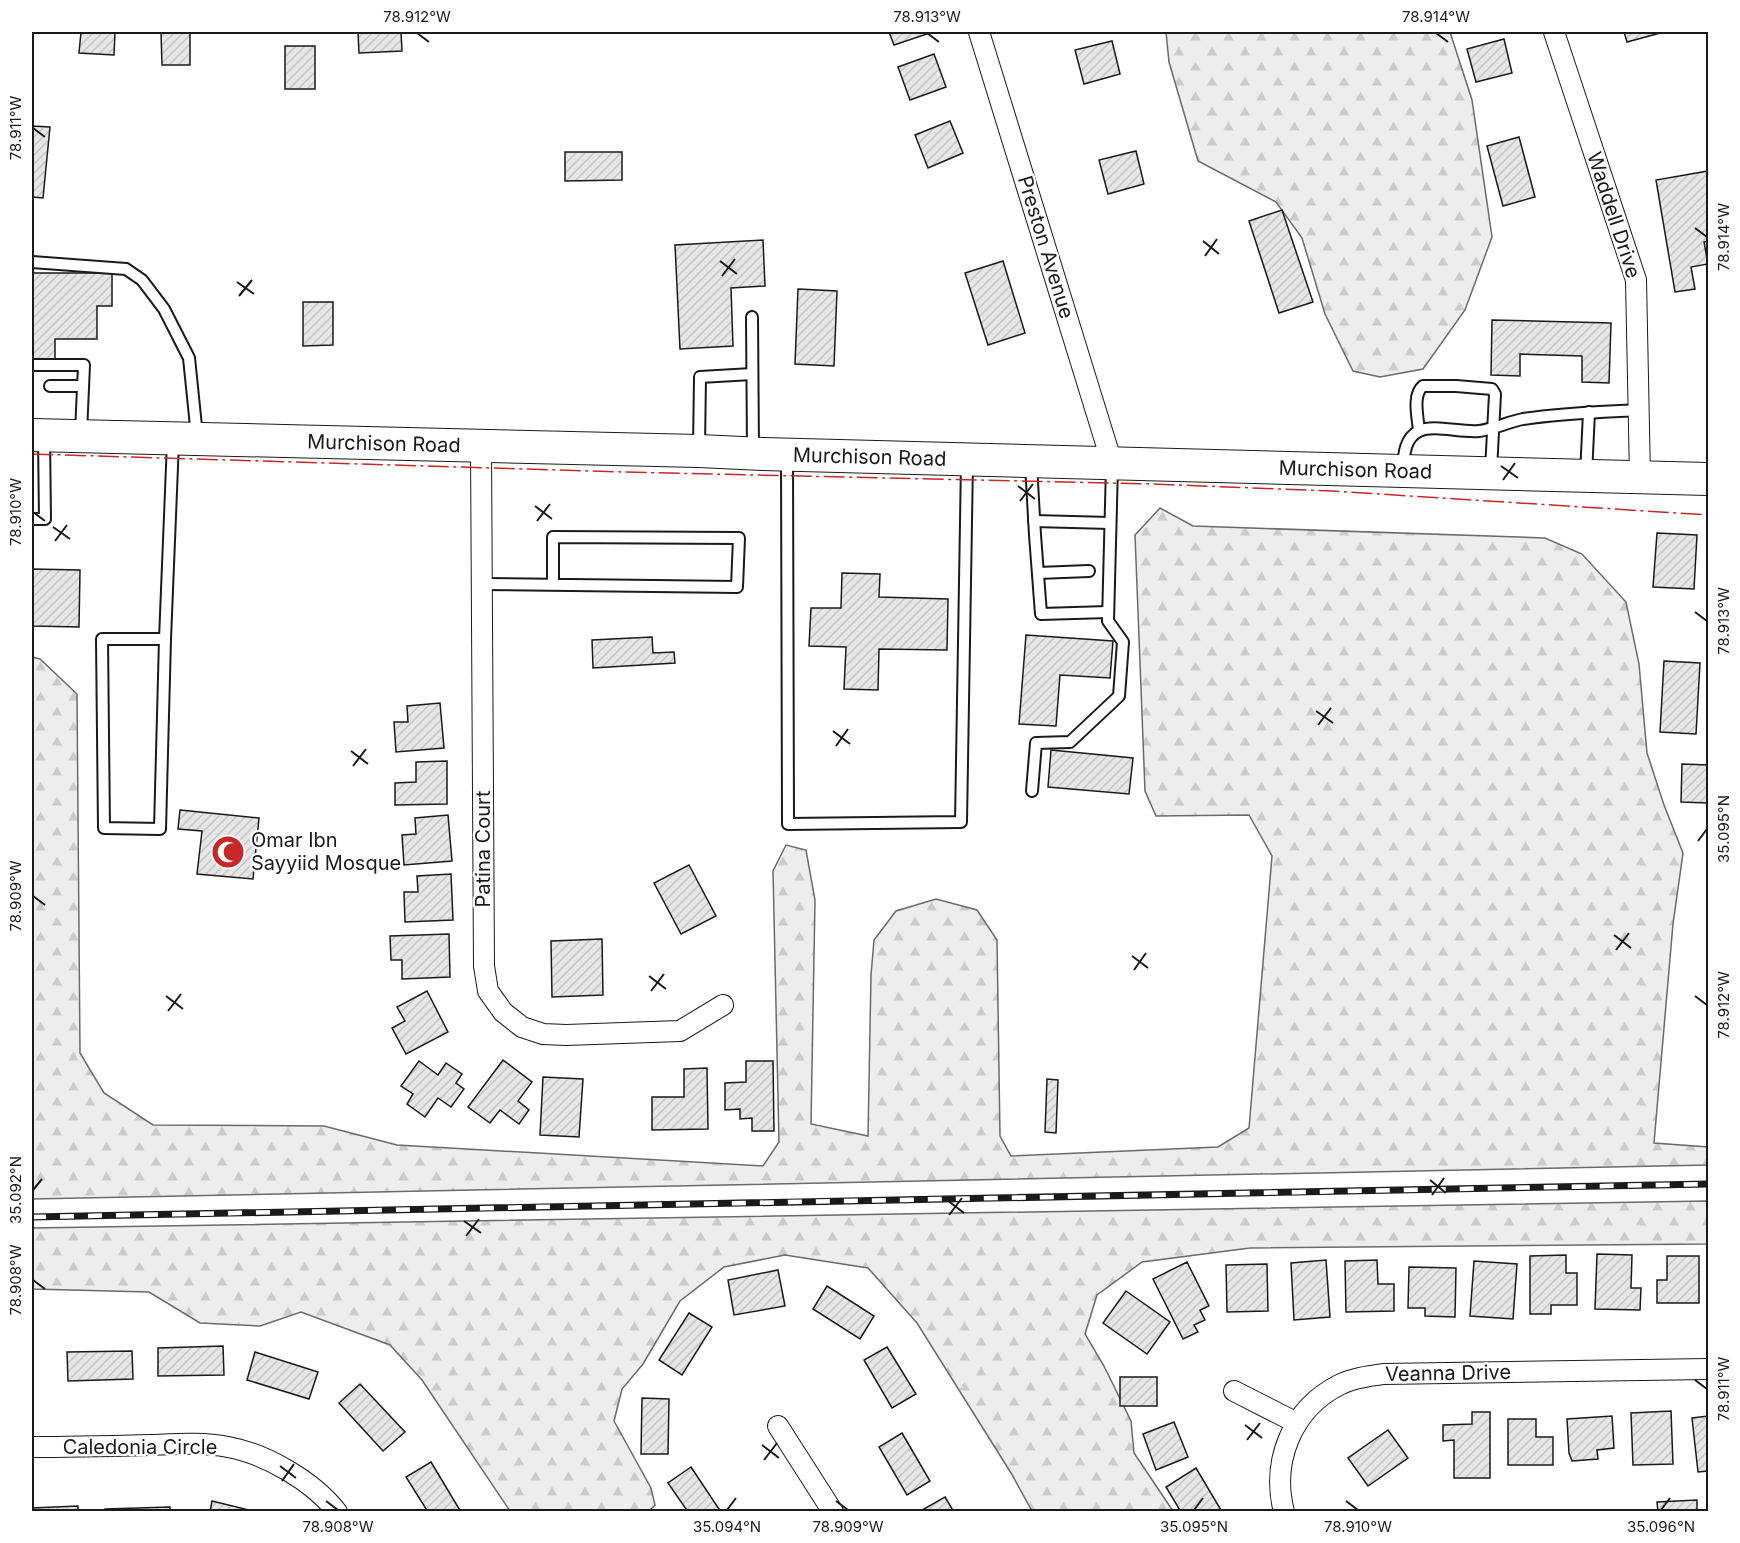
<svg xmlns="http://www.w3.org/2000/svg" width="1740" height="1543" viewBox="0 0 1740 1543" font-family="Inter,sans-serif">
	<defs>
		<pattern id="forest-firs" width="22" height="20" patternUnits="userSpaceOnUse" patternTransform="scale(1.5)"><rect width="22" height="20" fill="#ededed"/><path d="M5 1l3.5 6h-7zM16 11l3.5 6h-7z" fill="#cbcbcb"/></pattern>
		<pattern id="building-hatch" width="6" height="6" patternUnits="userSpaceOnUse" patternTransform="scale(1.5)"><rect width="6" height="6" fill="#e6e6e6"/><path d="M-1 1l2-2M0 6l6-6M5 7l2-2" fill="none" stroke="#c5c5c5"/></pattern>
	</defs>
	<rect width="100%" height="100%" fill="#fff"/>
	<g fill="url(#forest-firs)" stroke="#6a6a6a" stroke-width="1.5">
		<polygon points="1166,32 1450,32 1472,100 1492,237 1465,310 1423,369 1380,377 1353,371 1325,314 1302,238 1276,202 1198,161 1169,62"/>
		<polygon points="1160,508 1193,526 1545,538 1582,554 1626,602 1639,664 1647,753 1664,805 1683,853 1673,924 1654,1143 1708,1147 1708,1165 32,1199 32,657 40,659 77,694 80,1053 104,1093 153,1125 324,1126 397,1145 763,1166 779,1142 773,871 786,845 806,850 815,900 811,1124 868,1136 871,975 874,940 896,911 936,899 977,910 997,940 1000,1136 1011,1156 1218,1147 1249,1128 1272,856 1249,815 1156,816 1145,791 1135,535"/>
		<polygon points="1708,1201 1708,1244 1250,1248 1142,1262 1097,1295 1085,1334 1104,1366 1131,1421 1134,1453 1173,1511 1032,1511 1011,1473 917,1323 868,1268 785,1255 724,1267 680,1301 643,1364 622,1389 614,1421 651,1488 655,1505 648,1512 510,1511 422,1380 390,1345 301,1312 260,1326 200,1323 149,1292 32,1289 32,1228"/>
	</g>
	<g fill="url(#building-hatch)" stroke="#1a1a1a" stroke-width="1.5">
		<polygon points="81,32 115,32 114,55 79,53"/>
		<polygon points="161,32 190,32 190,65 162,65"/>
		<polygon points="358,32 401,32 402,51 359,53"/>
		<polygon points="889,32 929,32 930,33 894,45"/>
		<polygon points="1624,32 1664,32 1627,42"/>
		<polygon points="1504,39 1512,73 1476,82 1467,49"/>
		<polygon points="1112,41 1120,74 1084,84 1075,50"/>
		<rect x="285" y="46" width="30" height="43"/>
		<polygon points="934,54 946,87 910,100 898,67"/>
		<polygon points="950,121 963,153 928,168 915,135"/>
		<polygon points="32,126 50,127 43,198 32,197"/>
		<polygon points="1519,137 1535,197 1503,206 1487,146"/>
		<polygon points="1136,151 1144,184 1108,194 1099,160"/>
		<polygon points="565,152 622,152 622,180 565,181"/>
		<polygon points="1708,171 1708,241 1704,242 1708,264 1691,267 1695,289 1675,292 1656,180"/>
		<polygon points="1282,210 1313,302 1279,313 1249,221"/>
		<polygon points="763,240 765,286 731,288 733,346 680,349 675,245"/>
		<polygon points="1003,261 1025,333 988,345 965,273"/>
		<polygon points="32,273 112,273 112,306 97,306 97,339 55,339 55,359 32,360"/>
		<polygon points="798,289 837,291 834,366 795,364"/>
		<polygon points="303,302 333,302 333,345 303,346"/>
		<polygon points="1492,320 1611,323 1609,383 1582,382 1582,356 1520,354 1520,376 1491,375"/>
		<polygon points="1657,533 1697,535 1694,589 1653,587"/>
		<polygon points="32,569 80,570 79,627 32,626"/>
		<polygon points="842,573 880,574 879,597 948,599 947,650 879,649 878,690 844,689 846,647 809,646 811,608 841,608"/>
		<polygon points="1026,635 1113,641 1110,678 1060,675 1056,726 1019,724"/>
		<polygon points="652,637 653,653 674,652 675,663 593,668 592,640"/>
		<polygon points="1664,661 1700,663 1696,734 1660,732"/>
		<polygon points="440,703 444,748 396,752 394,722 408,722 407,706"/>
		<polygon points="1051,750 1133,758 1129,794 1048,787"/>
		<polygon points="447,761 447,804 395,805 395,783 416,782 416,762"/>
		<polygon points="1682,764 1708,765 1708,803 1681,802"/>
		<polygon points="180,810 259,818 253,879 197,874 202,831 178,829"/>
		<polygon points="448,815 452,861 404,865 402,835 416,834 415,818"/>
		<polygon points="689,865 716,916 681,934 654,883"/>
		<polygon points="451,874 453,920 405,922 404,892 418,892 417,876"/>
		<polygon points="449,934 450,977 402,979 402,960 391,960 390,936"/>
		<polygon points="602,939 603,995 552,997 551,941"/>
		<polygon points="427,991 448,1032 406,1054 392,1028 405,1021 397,1007"/>
		<polygon points="503,1060 532,1082 518,1101 529,1110 519,1124 500,1110 490,1123 468,1107"/>
		<polygon points="419,1061 438,1075 446,1063 462,1074 456,1083 464,1089 451,1107 438,1098 425,1117 407,1104 413,1094 401,1086"/>
		<polygon points="746,1061 773,1061 774,1131 752,1131 752,1118 740,1119 740,1109 725,1110 725,1083 746,1082"/>
		<polygon points="707,1068 708,1129 652,1130 652,1097 684,1097 684,1069"/>
		<polygon points="543,1077 583,1079 579,1137 540,1135"/>
		<polygon points="1047,1079 1058,1080 1056,1133 1045,1132"/>
		<polygon points="1597,1254 1632,1255 1631,1288 1641,1288 1640,1310 1595,1309"/>
		<polygon points="1566,1255 1566,1273 1577,1273 1577,1305 1551,1305 1551,1314 1530,1314 1530,1256"/>
		<polygon points="1667,1256 1699,1256 1699,1303 1657,1303 1657,1280 1667,1280"/>
		<polygon points="1326,1260 1330,1317 1294,1320 1291,1263"/>
		<polygon points="1377,1260 1378,1284 1394,1284 1394,1311 1346,1312 1345,1261"/>
		<polygon points="1474,1261 1517,1264 1513,1319 1470,1316"/>
		<polygon points="1187,1262 1209,1306 1200,1310 1205,1320 1194,1325 1198,1332 1183,1339 1153,1279"/>
		<polygon points="1267,1264 1268,1311 1227,1312 1226,1265"/>
		<polygon points="1409,1267 1456,1268 1455,1317 1425,1316 1425,1308 1408,1308"/>
		<polygon points="778,1270 785,1306 734,1315 728,1280"/>
		<polygon points="827,1286 874,1316 860,1339 813,1309"/>
		<polygon points="1126,1291 1170,1322 1147,1354 1103,1323"/>
		<polygon points="689,1313 712,1327 682,1375 659,1360"/>
		<polygon points="223,1346 224,1375 158,1376 158,1348"/>
		<polygon points="887,1347 916,1394 892,1408 864,1360"/>
		<polygon points="132,1351 133,1379 68,1381 67,1352"/>
		<polygon points="255,1352 318,1372 309,1399 247,1380"/>
		<rect x="1120" y="1377" width="37" height="29"/>
		<polygon points="360,1384 405,1432 383,1451 339,1403"/>
		<polygon points="642,1398 669,1399 668,1454 641,1454"/>
		<polygon points="1671,1411 1673,1464 1633,1465 1631,1413"/>
		<polygon points="1472,1412 1490,1412 1490,1478 1454,1478 1454,1440 1443,1441 1443,1425 1472,1424"/>
		<polygon points="1612,1416 1614,1448 1597,1450 1598,1459 1572,1461 1569,1453 1567,1419"/>
		<polygon points="1708,1416 1708,1471 1698,1472 1692,1418"/>
		<polygon points="1508,1419 1536,1419 1536,1437 1553,1437 1553,1465 1508,1465"/>
		<polygon points="1174,1422 1188,1457 1156,1470 1143,1434"/>
		<polygon points="1388,1430 1408,1458 1368,1486 1348,1458"/>
		<polygon points="902,1433 930,1481 907,1495 879,1447"/>
		<polygon points="431,1462 461,1512 428,1512 406,1477"/>
		<polygon points="691,1467 721,1512 688,1512 668,1483"/>
		<polygon points="1196,1468 1221,1510 1218,1512 1181,1512 1166,1487"/>
		<polygon points="945,1497 954,1512 923,1512 922,1510"/>
		<polygon points="1697,1500 1697,1512 1658,1512 1657,1502"/>
		<polygon points="212,1501 257,1512 210,1512"/>
		<polygon points="78,1506 78,1512 32,1512 32,1508"/>
		<polygon points="170,1507 170,1512 105,1512 105,1509"/>
	</g>
	<g fill="none" stroke-linecap="round" stroke-linejoin="round">
		<g stroke="#1a1a1a" stroke-width="14">
			<g id="service">
				<polyline points="32,262 126,269 142,280 164,309 189,358 197,436"/>
				<polyline points="752,317 753,450"/>
				<polyline points="32,365 84,365 81,433"/>
				<polyline points="50,386 83,386"/>
				<path d="M1419 431C1418 418 1412 395 1423 386H1456L1492 389 1495 394 1491 470"/>
				<polyline points="699,447 700,377 752,374"/>
				<polyline points="787,458 788,824 961,822 967,462"/>
				<polyline points="1031,464 1035,535 1041,614 1108,612"/>
				<path d="M1403 467C1404 454 1405 438 1419 431 1434 424 1461 433 1479 431 1494 429 1508 422 1523 419 1561 413 1600 412 1639 410"/>
				<polyline points="1586,475 1589,412"/>
				<polyline points="32,519 45,519 44,437"/>
				<polyline points="1034,521 1110,523"/>
				<polyline points="1038,573 1089,571"/>
				<polyline points="482,584 737,587 739,538 553,537 553,585"/>
				<polyline points="165,639 102,639 104,828 160,829 165,639 173,442"/>
				<polyline points="1032,791 1036,743 1070,742 1119,696 1123,642 1108,621 1112,466"/>
			</g>
		</g>
		<g stroke="#1a1a1a" stroke-width="22">
			<g id="minor">
				<polyline points="979,32 1112,463"/>
				<polyline points="1554,32 1636,280 1640,477"/>
				<polyline points="481,447 484,966 488,991 503,1012 522,1027 543,1034 566,1035 680,1031 723,1005"/>
				<polyline points="1234,1391 1297,1423"/>
				<polyline points="778,1426 833,1512"/>
				<path d="M32 1447C71 1447 111 1446 151 1445 176 1444 203 1442 228 1447 266 1454 313 1481 337 1512"/>
				<path d="M1284 1512C1271 1461 1292 1409 1339 1385 1353 1378 1369 1376 1384 1374L1708 1369"/>
			</g>
		</g>
		<g stroke="#1a1a1a" stroke-width="34">
			<g id="primary">
				<path id="s1" d="M32 435 699 451 763 454 1708 479"/>
			</g>
		</g>
		<use href="#service" stroke="#fff" stroke-width="10"/>
		<use href="#minor" stroke="#fff" stroke-width="20"/>
		<use href="#primary" stroke="#fff" stroke-width="32"/>
		<g stroke="#1a1a1a" stroke-width="7">
			<polyline id="rail" points="32,1217 1708,1184"/>
		</g>
		<use href="#rail" stroke="#fff" stroke-width="4.5" stroke-dasharray="14" stroke-linecap="butt"/>
		<polyline stroke="#c62828" stroke-width="1.5" stroke-dasharray="21 4.5 3 4.5" stroke-linecap="butt" points="32,454 623,472 1152,484 1332,491 1708,515"/>
	</g>
	<path fill="none" stroke="#1a1a1a" stroke-width="2" d="M417 33 429 42M927 33 939 42M1436 33 1448 42M33 128 45 137M1695 228 1707 237M1203 241 1219 254M1205 256 1217 239M720 261 737 274M722 276 735 259M237 282 254 294M239 296 252 280M1501 466 1518 478M1503 480 1515 463M1018 486 1035 499M1020 501 1033 484M535 506 552 519M33 512 45 521M537 521 550 504M53 527 70 539M55 541 67 525M1695 612 1707 621M1316 711 1333 723M1318 725 1331 708M833 731 850 744M836 746 848 729M351 751 368 764M353 766 366 749M1698 841 1707 829M33 896 45 905M1614 935 1631 948M1616 950 1629 933M1132 956 1148 968M1134 970 1146 953M649 976 666 989M651 991 664 974M166 996 183 1009M1695 996 1707 1005M168 1011 181 994M1430 1180 1446 1193M33 1190 42 1179M1432 1195 1444 1178M947 1200 964 1213M949 1215 962 1198M464 1221 481 1233M466 1236 479 1219M33 1280 45 1289M1695 1380 1707 1389M1245 1425 1262 1438M1247 1440 1260 1423M762 1445 779 1458M764 1460 777 1443M280 1466 296 1478M282 1481 294 1464M326 1501 338 1510M836 1501 848 1510M1346 1501 1358 1510M727 1510 736 1498M1194 1510 1203 1498M1661 1510 1670 1498"/>
	<defs>
		<g id="mosque-disc" transform="scale(1.725)"><circle r="9.5" fill="#c62828" stroke="#fff"/><path d="M3.5-4.9A6 6 0 1 0 3.5 4.9A5 5 0 1 1 3.5-4.9Z" fill="#fff"/></g>
	</defs>
	<g fill-rule="evenodd">
		<use href="#mosque-disc" x="228" y="852"/>
	</g>
	<g text-anchor="middle" stroke-width="4.5" stroke-linejoin="round" paint-order="stroke">
		<g font-size="20" fill="#1a1a1a" stroke="#fff">
			<text transform="translate(1614 215) rotate(72)" y="7">Waddell Drive</text>
			<text transform="translate(1046 247) rotate(73)" y="7">Preston Avenue</text>
			<text dy="7" stroke="none"><textPath href="#s1" startOffset="352">Murchison Road</textPath></text>
			<text dy="7" stroke="none"><textPath href="#s1" startOffset="838">Murchison Road</textPath></text>
			<text dy="7" stroke="none"><textPath href="#s1" startOffset="1324">Murchison Road</textPath></text>
			<text transform="translate(483 849) rotate(-90)" y="7">Patina Court</text>
			<text transform="translate(1448 1373) rotate(-1)" y="7">Veanna Drive</text>
			<text x="140" y="1454">Caledonia Circle</text>
		</g>
		<g font-size="20" fill="#1a1a1a" stroke="#fff" text-anchor="start">
			<text x="251" y="847">Omar Ibn<tspan x="251" dy="23">Sayyiid Mosque</tspan></text>
		</g>
	</g>
	<rect width="1740" height="1543" fill="none" stroke="#ffffff" stroke-width="66"/>
	<rect x="33" y="33" width="1674" height="1477" fill="none" stroke="#1a1a1a" stroke-width="2"/>
	<g font-size="15" text-anchor="middle" fill="#1a1a1a">
		<text x="417" y="22">78.912°W</text>
		<text x="927" y="22">78.913°W</text>
		<text x="1436" y="22">78.914°W</text>
		<text transform="translate(16 128) rotate(-90)" y="5">78.911°W</text>
		<text transform="translate(1724 237) rotate(-90)" y="5">78.914°W</text>
		<text transform="translate(16 512) rotate(-90)" y="5">78.910°W</text>
		<text transform="translate(1724 621) rotate(-90)" y="5">78.913°W</text>
		<text transform="translate(1724 829) rotate(-90)" y="5">35.095°N</text>
		<text transform="translate(16 896) rotate(-90)" y="5">78.909°W</text>
		<text transform="translate(1724 1005) rotate(-90)" y="5">78.912°W</text>
		<text transform="translate(16 1190) rotate(-90)" y="5">35.092°N</text>
		<text transform="translate(16 1280) rotate(-90)" y="5">78.908°W</text>
		<text transform="translate(1724 1389) rotate(-90)" y="5">78.911°W</text>
		<text x="338" y="1532">78.908°W</text>
		<text x="727" y="1532">35.094°N</text>
		<text x="848" y="1532">78.909°W</text>
		<text x="1194" y="1532">35.095°N</text>
		<text x="1358" y="1532">78.910°W</text>
		<text x="1661" y="1532">35.096°N</text>
	</g>
</svg>
